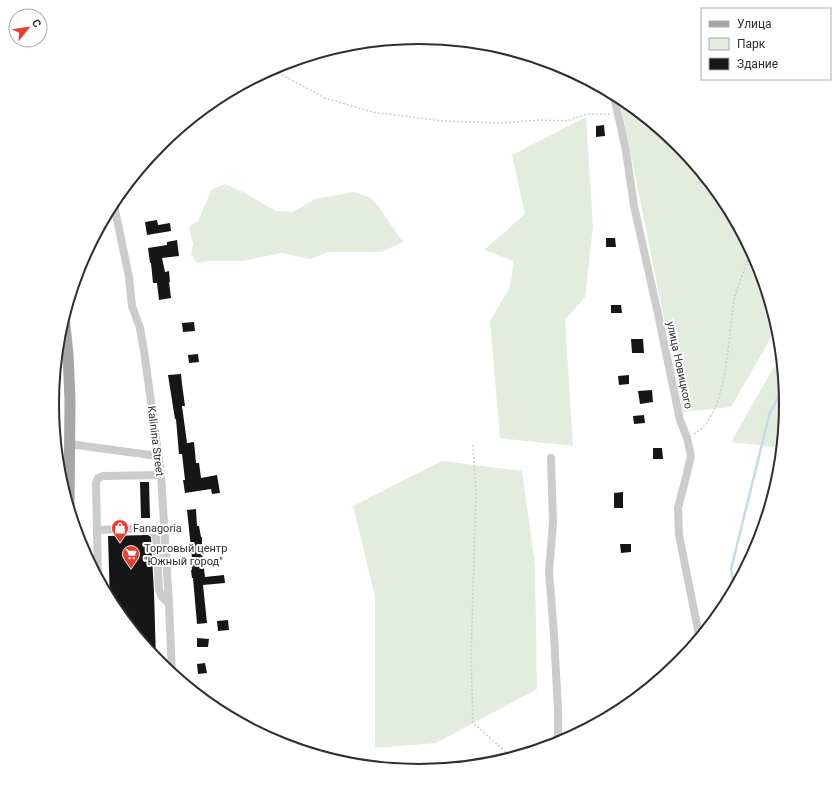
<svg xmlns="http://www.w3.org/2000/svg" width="839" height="809" viewBox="0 0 839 809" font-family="Roboto,sans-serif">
	<rect width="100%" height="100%" fill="#fff"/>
	<g fill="#e3ecdd">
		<polygon points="619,96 624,99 680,145 725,201 759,264 778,325 731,407 683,412"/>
		<polygon points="586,117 593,226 585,297 565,320 573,446 500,438 490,321 510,287 514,261 484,250 525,214 512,155"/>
		<polygon points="225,184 245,193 276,211 293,212 315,199 354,192 371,198 380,209 403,242 381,252 328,252 310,259 282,253 242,261 212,261 197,263 191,255 193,244 189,227 198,221 212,189"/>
		<polygon points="57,352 56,447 52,404"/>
		<polygon points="782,353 787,405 783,448 731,442"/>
		<polygon points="442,461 522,471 535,565 537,689 436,743 375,748 375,596 353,506"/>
	</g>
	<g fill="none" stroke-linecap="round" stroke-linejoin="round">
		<polyline stroke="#c9d9ec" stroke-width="2.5" points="735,591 731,569 770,412 785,387"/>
	</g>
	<g fill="#161616">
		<polygon points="604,125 605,136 596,137 596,126"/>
		<polygon points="157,220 158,225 170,223 171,231 147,235 145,222"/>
		<polygon points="606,238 615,238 616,247 606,247"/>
		<polygon points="177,240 179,256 162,258 165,272 169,271 170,282 169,282 171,298 159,300 157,283 153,283 151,263 150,263 148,248 167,245 167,242"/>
		<polygon points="611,305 621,305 622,313 611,313"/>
		<polygon points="194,322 195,331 183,332 182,323"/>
		<polygon points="631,339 643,339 644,353 632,353"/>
		<polygon points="198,354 199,362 189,363 188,355"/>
		<polygon points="181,374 182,384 185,406 182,406 187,443 194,442 196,463 199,463 201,478 217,475 220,493 212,494 211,489 185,493 183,480 185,480 182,454 179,454 176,419 175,419 168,375"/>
		<polygon points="629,375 629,384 619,385 618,376"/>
		<polygon points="652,390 653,402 640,404 638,391"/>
		<polygon points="644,415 645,423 634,424 633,416"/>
		<polygon points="653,448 662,448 663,459 653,459"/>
		<polygon points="140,482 149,482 150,518 141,518"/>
		<polygon points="623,492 623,508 614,508 614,493"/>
		<polygon points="196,509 197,526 199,526 201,537 202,537 202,545 201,545 205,577 224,575 225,583 203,585 207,623 197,624 193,578 192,578 191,570 192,570 191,558 192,558 187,510"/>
		<polygon points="148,535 151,537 154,592 156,660 114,608 110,602 108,536"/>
		<polygon points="620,544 631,544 631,552 621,553"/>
		<polygon points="228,620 229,630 218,631 217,621"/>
		<polygon points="197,638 209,639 208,647 197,647"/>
		<polygon points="205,663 207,673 198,674 197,664"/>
	</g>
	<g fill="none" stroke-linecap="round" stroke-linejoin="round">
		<g stroke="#ccc" stroke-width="1.5" stroke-dasharray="2 2" stroke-linecap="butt">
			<polyline points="271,69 325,98 372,112 444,121 503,123 541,120 567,121 587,114 610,114"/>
			<polyline points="118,202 122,190"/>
			<path d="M694 434C730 414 727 332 735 296 736 291 739 286 740 281 744 271 748 260 751 249"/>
			<polyline points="473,445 476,491 471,658 473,723 513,758"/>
		</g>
		<g stroke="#ccc" stroke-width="8">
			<polyline points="613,93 618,114 626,151 634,206 658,314 680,420 687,438 691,456 686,477 678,508 679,535 700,640"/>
			<polyline points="115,210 129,277 132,306 140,328 144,351 161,475 169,604 172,675"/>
			<polyline points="69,444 158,456"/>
			<polyline points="551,458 553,523 549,571 554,635 558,710 558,745"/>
			<polyline points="97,530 149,528 156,535 159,590 162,597 169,604"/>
			<polyline points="98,579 96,483 98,478 103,476 161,475"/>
		</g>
		<polyline stroke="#a7a7a7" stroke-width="11" points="64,316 68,354 70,400 69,508"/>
	</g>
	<defs>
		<g id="shop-pin" transform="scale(0.9)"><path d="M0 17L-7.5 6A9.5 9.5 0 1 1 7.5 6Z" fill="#e63f31" stroke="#fff"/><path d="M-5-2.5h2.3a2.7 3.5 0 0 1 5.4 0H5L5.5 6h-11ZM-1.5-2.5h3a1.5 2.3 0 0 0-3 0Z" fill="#fff"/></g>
		<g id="supermarket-pin" transform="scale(0.9)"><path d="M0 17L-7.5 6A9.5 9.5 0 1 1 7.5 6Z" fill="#e63f31" stroke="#fff"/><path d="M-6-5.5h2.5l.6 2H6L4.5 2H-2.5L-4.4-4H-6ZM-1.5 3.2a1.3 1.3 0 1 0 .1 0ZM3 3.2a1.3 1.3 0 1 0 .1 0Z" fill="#fff"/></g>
	</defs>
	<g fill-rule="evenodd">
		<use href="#shop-pin" x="120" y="528"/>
		<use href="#supermarket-pin" x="131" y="554"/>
	</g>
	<g text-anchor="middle" stroke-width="4" stroke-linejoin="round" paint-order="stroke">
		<g font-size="11" fill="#2f2f2f" stroke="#fff">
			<text transform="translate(680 365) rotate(78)" y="4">улица Новицкого</text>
			<text transform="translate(156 441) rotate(83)" y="4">Kalinina Street</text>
		</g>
		<g font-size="11" fill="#2f2f2f" stroke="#fff" text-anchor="start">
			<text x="133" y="532">Fanagoria</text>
			<text x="144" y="552">Торговый центр<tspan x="144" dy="13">"Южный город"</tspan></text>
		</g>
	</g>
	<path d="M0 0H839V809H0ZM59 404a360 360 0 1 1 720 0a360 360 0 1 1-720 0Z" fill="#fff" fill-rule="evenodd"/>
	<path fill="none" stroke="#2f2f2f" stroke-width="2" d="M59 404a360 360 0 1 1 720 0a360 360 0 1 1-720 0Z"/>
	<rect x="701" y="8" width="130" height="72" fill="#ffffff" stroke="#acacac"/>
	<rect x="709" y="21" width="20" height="6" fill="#a7a7a7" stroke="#acacac"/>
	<text x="737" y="28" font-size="12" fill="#2f2f2f">Улица</text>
	<rect x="709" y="38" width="20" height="12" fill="#e3ecdd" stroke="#acacac"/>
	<text x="737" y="48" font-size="12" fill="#2f2f2f">Парк</text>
	<rect x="709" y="58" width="20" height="12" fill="#161616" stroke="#acacac"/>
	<text x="737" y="68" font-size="12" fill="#2f2f2f">Здание</text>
	<g transform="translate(28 28) rotate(61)"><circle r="19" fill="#ffffff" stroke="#acacac"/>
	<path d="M0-3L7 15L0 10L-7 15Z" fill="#e63f31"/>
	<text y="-6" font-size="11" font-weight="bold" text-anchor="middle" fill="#2f2f2f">С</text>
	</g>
</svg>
